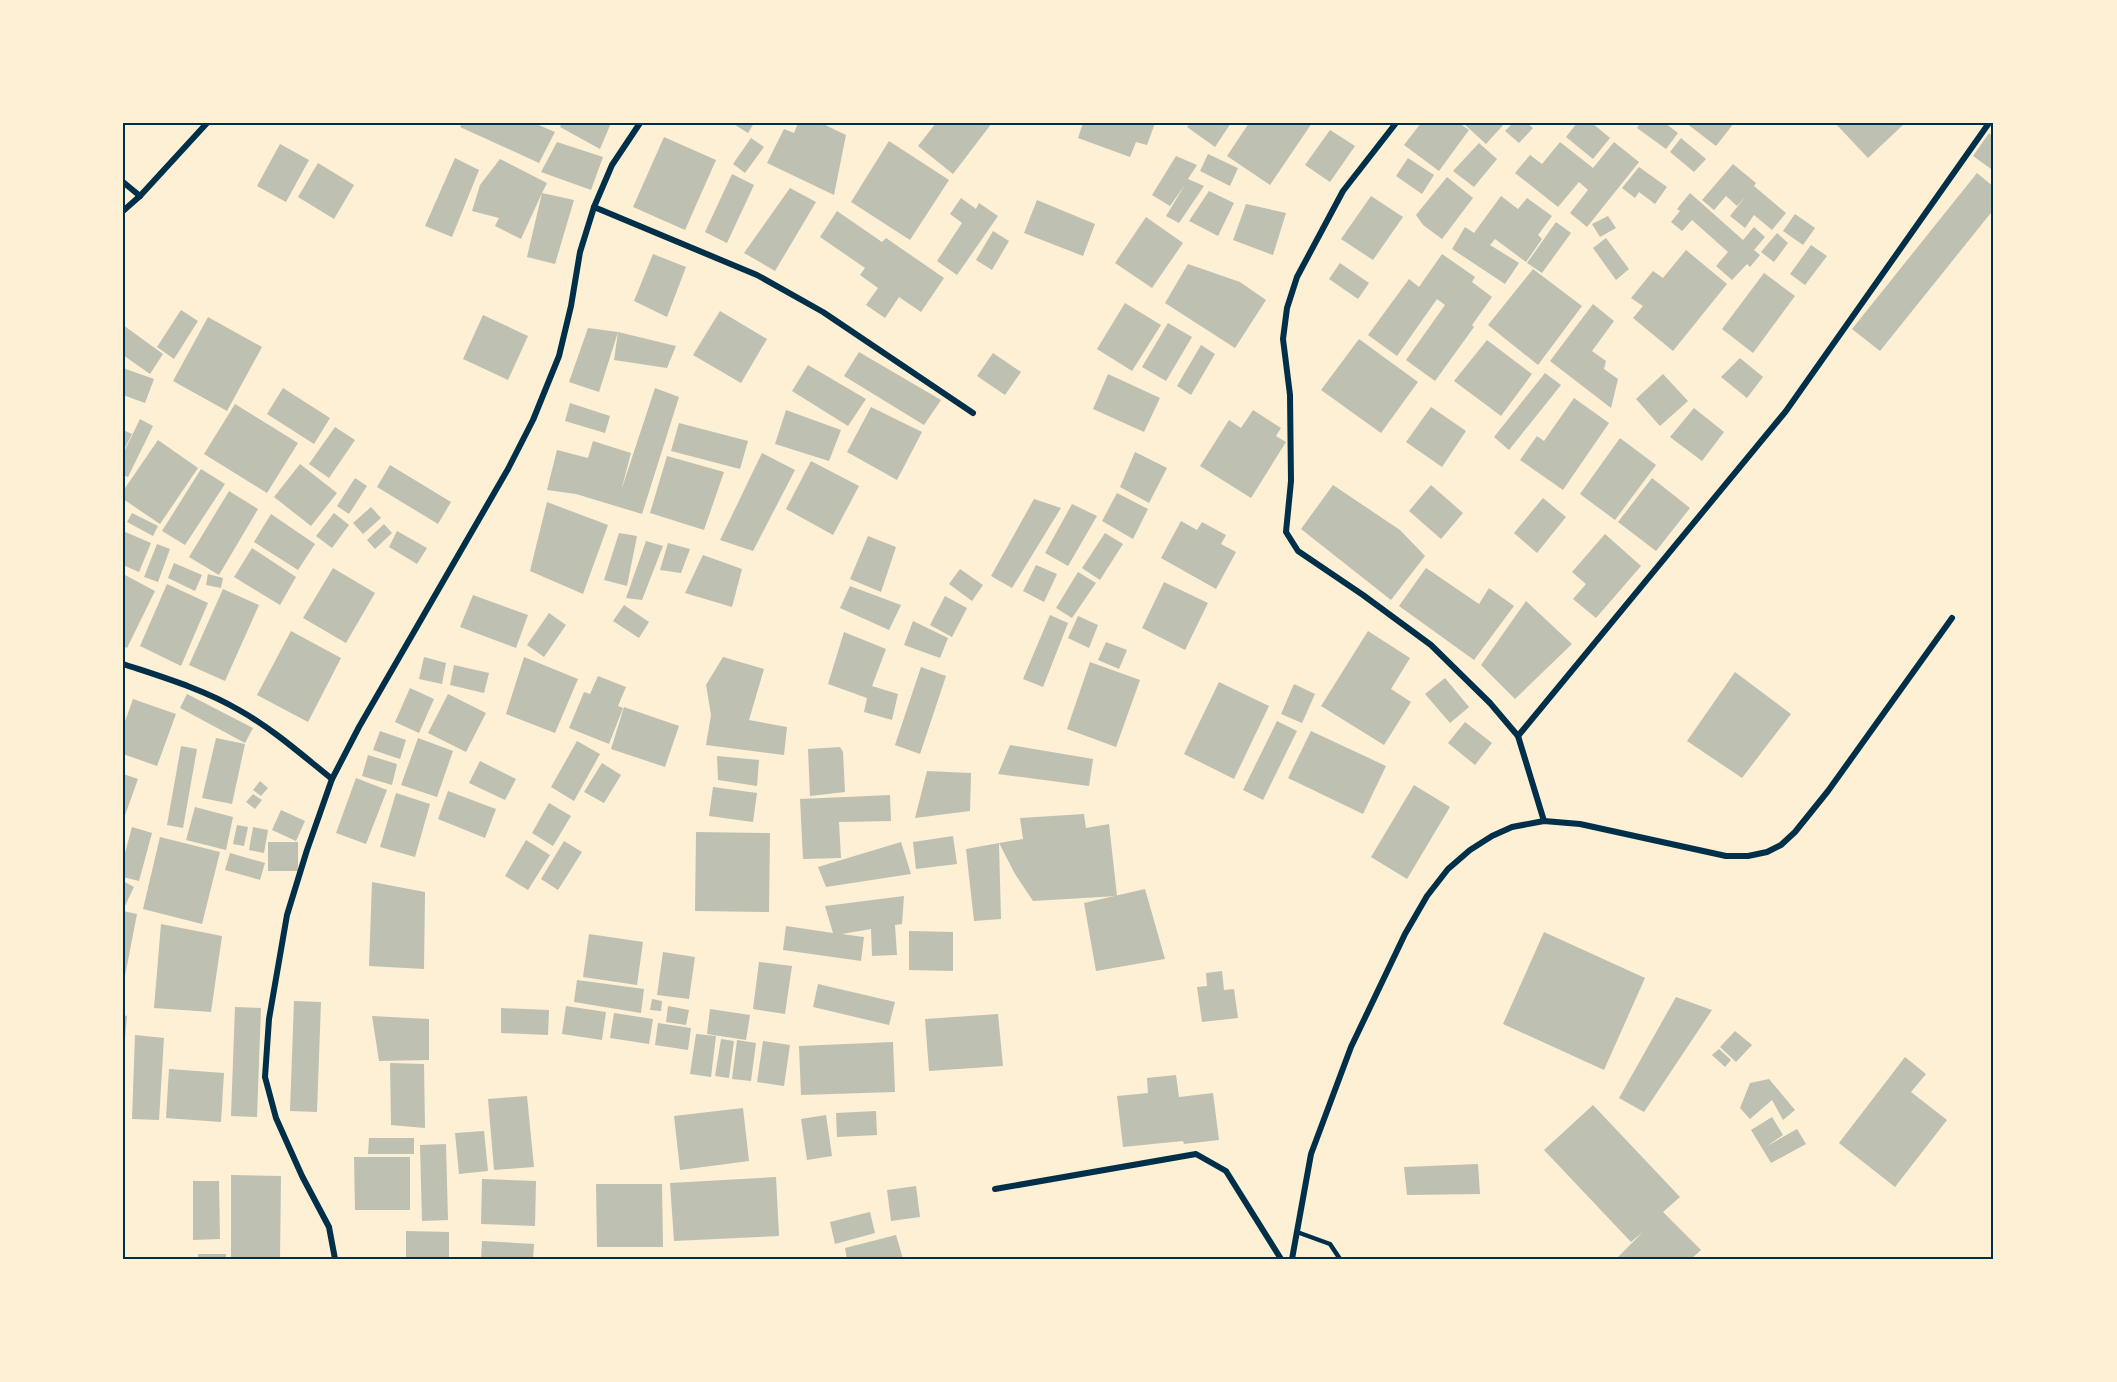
<svg xmlns="http://www.w3.org/2000/svg" width="2117" height="1382" viewBox="0 0 2117 1382" font-family="'Times New Roman',serif">
	<rect width="100%" height="100%" fill="#fdf0d5"/>
	<g fill="#bec0b2">
		<polygon points="462,123 534,123 555,132 539,163 460,127"/>
		<polygon points="562,123 611,123 600,149 560,127"/>
		<polygon points="732,123 754,123 748,133"/>
		<polygon points="798,123 821,123 846,135 834,195 767,163 784,129 794,133"/>
		<polygon points="936,123 992,123 953,174 918,146"/>
		<polygon points="1083,123 1155,123 1147,145 1136,142 1130,157 1078,138"/>
		<polygon points="1190,123 1231,123 1215,147 1187,127"/>
		<polygon points="1249,123 1312,123 1270,185 1227,156"/>
		<polygon points="1421,123 1459,123 1469,130 1439,171 1404,145"/>
		<polygon points="1463,123 1505,123 1486,144"/>
		<polygon points="1513,123 1527,123 1533,128 1519,143 1505,131"/>
		<polygon points="1577,123 1592,123 1610,138 1593,159 1566,137"/>
		<polygon points="1640,123 1665,123 1678,133 1666,149 1637,128"/>
		<polygon points="1686,123 1734,123 1716,146"/>
		<polygon points="1835,123 1905,123 1868,158"/>
		<polygon points="1330,130 1355,146 1330,182 1305,165"/>
		<polygon points="1989,133 1994,137 1994,171 1973,156"/>
		<polygon points="664,137 716,160 685,230 633,207"/>
		<polygon points="751,138 764,147 745,173 733,164"/>
		<polygon points="1681,138 1706,159 1694,172 1670,152"/>
		<polygon points="889,141 949,180 910,240 851,202"/>
		<polygon points="557,142 603,157 591,190 541,172"/>
		<polygon points="1560,142 1593,168 1614,142 1639,162 1587,227 1570,213 1588,190 1579,182 1558,207 1515,173 1530,155 1542,164"/>
		<polygon points="1479,143 1497,159 1474,187 1453,171"/>
		<polygon points="280,144 309,160 286,202 257,186"/>
		<polygon points="1208,154 1238,168 1230,186 1200,171"/>
		<polygon points="1176,156 1197,165 1188,179 1204,186 1179,223 1166,216 1185,185 1170,206 1152,195"/>
		<polygon points="455,158 479,170 452,237 425,226"/>
		<polygon points="1408,158 1434,175 1422,194 1396,176"/>
		<polygon points="500,159 547,183 542,193 574,200 555,264 527,257 542,193 521,239 495,226 499,218 472,211 480,185"/>
		<polygon points="318,163 354,185 334,219 298,197"/>
		<polygon points="1733,164 1756,183 1754,186 1786,213 1772,230 1754,215 1745,228 1730,216 1746,196 1737,206 1726,196 1714,210 1702,200"/>
		<polygon points="1639,167 1667,187 1655,204 1639,192 1635,198 1622,188"/>
		<polygon points="1977,173 1994,187 1994,209 1880,351 1852,329"/>
		<polygon points="732,174 754,185 727,243 705,232"/>
		<polygon points="1447,177 1473,198 1442,239 1423,225 1416,215"/>
		<polygon points="790,188 816,202 775,271 744,253"/>
		<polygon points="1209,191 1234,203 1218,236 1189,221"/>
		<polygon points="1690,193 1743,240 1754,227 1765,237 1754,250 1760,255 1750,267 1747,264 1732,280 1716,266 1728,252 1692,220 1682,231 1671,222 1680,211 1677,209"/>
		<polygon points="1371,196 1403,217 1373,260 1341,239"/>
		<polygon points="1501,196 1518,209 1527,198 1552,216 1538,235 1542,239 1526,262 1495,239 1490,245 1519,263 1505,284 1452,249 1465,227 1474,233"/>
		<polygon points="961,198 976,209 979,203 998,216 957,275 937,261 962,223 950,214"/>
		<polygon points="1037,200 1095,224 1083,256 1024,233"/>
		<polygon points="1246,204 1286,213 1273,255 1233,240"/>
		<polygon points="837,211 882,242 886,238 944,278 921,312 899,297 885,318 866,305 878,288 860,275 865,268 820,237"/>
		<polygon points="1795,214 1815,228 1803,245 1783,231"/>
		<polygon points="1608,216 1616,228 1600,237 1592,224"/>
		<polygon points="1146,217 1183,243 1152,288 1115,263"/>
		<polygon points="1556,222 1571,233 1542,273 1527,263"/>
		<polygon points="993,231 1009,241 992,270 976,260"/>
		<polygon points="1777,233 1788,243 1774,262 1761,252"/>
		<polygon points="1606,238 1629,269 1616,280 1593,248"/>
		<polygon points="1811,245 1827,256 1805,285 1790,274"/>
		<polygon points="1686,250 1727,284 1673,351 1633,318 1643,306 1631,298 1653,271 1663,278"/>
		<polygon points="653,254 686,267 667,317 634,301"/>
		<polygon points="1442,254 1475,277 1472,282 1492,297 1472,325 1474,327 1435,381 1406,360 1445,305 1437,299 1397,356 1368,335 1409,279 1419,287"/>
		<polygon points="1340,263 1369,283 1358,299 1329,279"/>
		<polygon points="1188,264 1240,282 1266,300 1235,348 1165,303"/>
		<polygon points="1533,269 1582,306 1538,365 1488,325"/>
		<polygon points="1764,273 1795,296 1753,353 1722,329"/>
		<polygon points="1125,303 1161,325 1132,371 1097,349"/>
		<polygon points="1593,304 1614,321 1592,351 1606,361 1604,369 1618,379 1611,408 1550,361"/>
		<polygon points="181,310 198,321 174,359 157,347"/>
		<polygon points="720,311 767,339 741,383 693,355"/>
		<polygon points="483,315 528,336 508,380 463,359"/>
		<polygon points="208,317 262,347 227,411 173,381"/>
		<polygon points="1168,323 1192,337 1166,381 1142,367"/>
		<polygon points="123,325 163,354 150,374 123,355"/>
		<polygon points="588,328 618,332 676,346 667,368 614,360 618,332 599,392 569,382"/>
		<polygon points="1359,339 1418,382 1381,433 1321,390"/>
		<polygon points="1487,340 1532,374 1501,416 1454,381"/>
		<polygon points="1201,345 1215,354 1191,395 1177,386"/>
		<polygon points="859,352 941,400 924,425 844,376"/>
		<polygon points="993,353 1021,372 1005,395 977,376"/>
		<polygon points="1740,358 1763,377 1747,398 1721,377"/>
		<polygon points="808,365 866,399 848,426 792,391"/>
		<polygon points="123,368 154,379 145,403 123,395"/>
		<polygon points="1545,373 1561,385 1509,450 1494,437"/>
		<polygon points="1108,374 1160,398 1144,432 1093,409"/>
		<polygon points="1663,374 1688,401 1660,426 1636,399"/>
		<polygon points="283,388 330,418 314,444 267,414"/>
		<polygon points="655,388 679,397 642,514 576,494 547,490 557,450 588,458 593,441 631,453 621,491"/>
		<polygon points="1574,398 1609,423 1563,490 1520,460 1537,436 1544,441"/>
		<polygon points="570,403 610,416 605,433 565,421"/>
		<polygon points="235,404 298,443 267,493 204,454"/>
		<polygon points="871,407 922,432 897,480 847,452"/>
		<polygon points="1431,407 1466,431 1442,467 1406,442"/>
		<polygon points="1694,408 1724,432 1702,461 1670,437"/>
		<polygon points="786,410 841,430 829,461 775,444"/>
		<polygon points="1253,410 1281,428 1276,436 1286,442 1251,498 1200,466 1229,420 1241,428"/>
		<polygon points="140,419 153,426 128,477 123,475 123,454"/>
		<polygon points="679,423 748,441 740,469 671,451"/>
		<polygon points="335,427 355,440 329,478 309,464"/>
		<polygon points="123,430 132,434 123,452"/>
		<polygon points="1620,438 1656,465 1615,520 1580,494"/>
		<polygon points="158,440 198,468 160,524 123,499 123,491"/>
		<polygon points="1135,452 1167,468 1149,503 1120,487"/>
		<polygon points="762,453 795,470 753,551 720,540"/>
		<polygon points="667,456 724,472 704,530 650,513"/>
		<polygon points="811,461 859,486 833,535 786,509"/>
		<polygon points="300,464 337,493 311,526 274,497"/>
		<polygon points="390,465 451,502 438,524 377,487"/>
		<polygon points="201,469 225,484 185,545 162,531"/>
		<polygon points="355,478 367,486 349,514 337,506"/>
		<polygon points="1652,478 1690,508 1656,551 1618,522"/>
		<polygon points="1333,485 1400,530 1425,556 1391,600 1301,529"/>
		<polygon points="1431,485 1463,513 1441,539 1409,511"/>
		<polygon points="229,491 258,509 219,575 189,557"/>
		<polygon points="1117,493 1148,509 1133,539 1102,521"/>
		<polygon points="1543,498 1566,517 1537,553 1514,533"/>
		<polygon points="1034,499 1061,508 1012,588 991,576"/>
		<polygon points="547,502 608,525 583,594 530,571"/>
		<polygon points="1072,504 1097,516 1068,566 1045,553"/>
		<polygon points="371,507 381,518 363,534 353,523"/>
		<polygon points="132,513 158,526 153,536 127,522"/>
		<polygon points="334,513 349,525 332,548 316,536"/>
		<polygon points="271,514 315,544 298,570 254,542"/>
		<polygon points="1181,521 1197,530 1202,522 1226,535 1221,544 1236,552 1216,589 1161,558"/>
		<polygon points="384,524 392,533 375,549 367,540"/>
		<polygon points="123,531 151,543 139,572 123,565"/>
		<polygon points="397,531 427,548 417,564 389,547"/>
		<polygon points="619,533 637,536 627,586 604,580"/>
		<polygon points="1105,533 1123,544 1100,580 1082,568"/>
		<polygon points="1605,534 1641,566 1596,618 1573,599 1586,584 1572,572"/>
		<polygon points="868,536 896,547 881,592 850,579"/>
		<polygon points="646,541 663,546 642,600 626,598"/>
		<polygon points="668,543 690,549 681,573 660,570"/>
		<polygon points="157,544 170,549 158,582 144,577"/>
		<polygon points="252,548 296,577 280,605 234,577"/>
		<polygon points="703,555 742,569 732,607 685,593"/>
		<polygon points="174,563 202,575 195,591 168,578"/>
		<polygon points="1036,565 1057,574 1044,602 1023,591"/>
		<polygon points="333,568 375,593 346,643 303,618"/>
		<polygon points="1426,568 1479,604 1489,588 1514,606 1474,660 1399,606"/>
		<polygon points="960,569 983,585 972,601 949,584"/>
		<polygon points="1078,572 1096,583 1072,618 1056,608"/>
		<polygon points="208,574 223,578 221,588 206,585"/>
		<polygon points="125,575 155,591 127,648 123,646"/>
		<polygon points="1164,582 1208,603 1185,650 1142,628"/>
		<polygon points="167,584 208,603 181,666 140,646"/>
		<polygon points="850,586 901,605 889,630 840,608"/>
		<polygon points="223,589 259,605 225,681 189,665"/>
		<polygon points="473,595 528,615 516,648 460,627"/>
		<polygon points="945,596 967,608 952,637 930,625"/>
		<polygon points="1526,601 1572,644 1515,699 1481,665"/>
		<polygon points="624,605 649,622 639,638 613,621"/>
		<polygon points="549,613 566,625 544,657 527,645"/>
		<polygon points="1050,615 1068,623 1043,687 1023,679"/>
		<polygon points="1078,616 1098,625 1089,648 1068,638"/>
		<polygon points="913,621 948,638 940,658 904,645"/>
		<polygon points="291,631 341,658 308,722 257,695"/>
		<polygon points="1368,631 1410,658 1391,689 1411,702 1384,745 1321,706"/>
		<polygon points="844,632 886,649 872,686 898,694 892,720 864,712 867,698 828,684"/>
		<polygon points="1106,642 1127,650 1119,669 1098,660"/>
		<polygon points="424,657 446,663 442,684 419,679"/>
		<polygon points="524,657 578,679 555,733 506,714"/>
		<polygon points="723,657 764,669 749,720 787,727 784,755 706,745 711,715 706,685"/>
		<polygon points="1090,662 1140,680 1116,747 1067,729"/>
		<polygon points="454,665 489,673 484,693 450,685"/>
		<polygon points="921,667 946,676 920,754 895,745"/>
		<polygon points="1735,672 1791,714 1742,778 1687,741"/>
		<polygon points="598,676 626,687 618,706 623,708 609,744 569,728 584,692 590,694"/>
		<polygon points="1445,678 1469,707 1450,723 1425,694"/>
		<polygon points="1219,682 1269,706 1234,779 1184,754"/>
		<polygon points="1294,684 1315,694 1302,723 1281,714"/>
		<polygon points="410,688 434,699 419,733 395,722"/>
		<polygon points="187,694 253,728 245,743 180,708"/>
		<polygon points="448,694 486,713 466,752 428,733"/>
		<polygon points="133,699 176,714 157,766 123,754 123,727"/>
		<polygon points="624,707 679,726 665,767 611,749"/>
		<polygon points="1277,721 1297,731 1263,800 1243,790"/>
		<polygon points="1465,722 1492,743 1475,765 1448,743"/>
		<polygon points="380,731 406,740 400,759 373,750"/>
		<polygon points="1311,731 1386,766 1363,814 1288,778"/>
		<polygon points="216,738 245,744 232,804 202,798"/>
		<polygon points="418,738 453,751 437,797 401,785"/>
		<polygon points="577,741 600,754 574,801 551,787"/>
		<polygon points="1010,745 1093,759 1089,786 998,774"/>
		<polygon points="181,746 197,749 183,828 167,825"/>
		<polygon points="840,747 843,752 845,792 810,796 808,749"/>
		<polygon points="368,755 397,764 392,785 362,776"/>
		<polygon points="717,756 759,760 757,786 718,780"/>
		<polygon points="480,761 516,779 505,800 469,783"/>
		<polygon points="602,763 621,775 604,803 584,792"/>
		<polygon points="927,771 971,773 970,811 915,818"/>
		<polygon points="123,774 138,779 123,821"/>
		<polygon points="356,778 387,790 366,844 336,833"/>
		<polygon points="260,781 268,788 261,796 253,790"/>
		<polygon points="1414,785 1450,807 1407,879 1371,857"/>
		<polygon points="713,787 757,793 753,822 709,816"/>
		<polygon points="448,791 496,809 485,838 438,819"/>
		<polygon points="396,793 430,804 415,857 380,847"/>
		<polygon points="253,794 262,800 255,809 246,802"/>
		<polygon points="890,795 891,821 839,822 841,858 803,859 800,799"/>
		<polygon points="549,803 571,816 553,846 532,833"/>
		<polygon points="195,807 233,817 226,850 186,840"/>
		<polygon points="281,810 305,821 296,841 272,830"/>
		<polygon points="1084,814 1086,828 1109,824 1117,896 1033,901 1015,874 999,843 1001,919 974,921 966,849 999,843 1023,839 1020,818"/>
		<polygon points="237,825 248,827 244,846 233,844"/>
		<polygon points="132,827 152,833 139,881 123,877 123,860"/>
		<polygon points="253,827 268,830 264,853 249,850"/>
		<polygon points="696,832 770,833 769,912 695,911"/>
		<polygon points="953,836 957,864 916,869 913,842"/>
		<polygon points="160,837 220,852 202,924 143,909"/>
		<polygon points="526,840 550,855 528,890 505,876"/>
		<polygon points="564,841 582,852 558,890 541,879"/>
		<rect x="268" y="842" width="30" height="29"/>
		<polygon points="901,842 911,874 826,887 818,867"/>
		<polygon points="230,853 265,863 260,880 225,870"/>
		<polygon points="123,881 134,887 123,910"/>
		<polygon points="372,882 425,892 424,969 369,966"/>
		<polygon points="1145,889 1165,959 1096,971 1084,903"/>
		<polygon points="904,896 902,924 895,925 897,955 872,956 871,929 842,934 864,937 861,961 783,950 786,926 833,933 825,906"/>
		<polygon points="123,911 137,914 124,981 123,981"/>
		<polygon points="161,924 222,936 211,1012 154,1008"/>
		<polygon points="909,931 953,932 953,971 909,970"/>
		<polygon points="1544,932 1645,978 1604,1070 1503,1024"/>
		<polygon points="589,934 643,942 637,985 583,977"/>
		<polygon points="663,952 695,957 689,999 657,995"/>
		<polygon points="759,962 792,966 785,1014 753,1009"/>
		<polygon points="1222,971 1224,990 1234,989 1238,1018 1202,1022 1197,987 1207,986 1206,973"/>
		<polygon points="577,980 644,989 641,1013 574,1002"/>
		<polygon points="818,984 895,1002 889,1025 813,1007"/>
		<polygon points="1676,997 1712,1010 1644,1112 1619,1098"/>
		<polygon points="652,999 662,1001 661,1011 650,1010"/>
		<polygon points="294,1001 321,1002 317,1112 290,1111"/>
		<polygon points="566,1006 606,1012 602,1040 562,1034"/>
		<polygon points="668,1006 689,1010 686,1025 666,1022"/>
		<polygon points="235,1007 261,1008 257,1117 231,1116"/>
		<polygon points="501,1008 549,1010 548,1035 501,1033"/>
		<polygon points="710,1009 750,1015 746,1040 707,1034"/>
		<polygon points="614,1013 653,1019 649,1044 610,1038"/>
		<polygon points="998,1014 1003,1066 929,1071 925,1019"/>
		<polygon points="123,1015 127,1016 125,1038 123,1038"/>
		<polygon points="372,1016 429,1019 429,1060 379,1061"/>
		<polygon points="658,1023 691,1028 688,1050 655,1045"/>
		<polygon points="1735,1031 1752,1045 1736,1062 1720,1047"/>
		<polygon points="696,1034 716,1036 711,1077 690,1074"/>
		<polygon points="135,1035 164,1038 159,1120 132,1119"/>
		<polygon points="721,1039 734,1041 729,1078 715,1076"/>
		<polygon points="737,1040 756,1043 751,1081 732,1079"/>
		<polygon points="763,1041 790,1045 784,1086 757,1082"/>
		<polygon points="893,1042 895,1092 801,1095 799,1046"/>
		<polygon points="1719,1049 1731,1060 1725,1067 1712,1055"/>
		<polygon points="1905,1057 1926,1074 1911,1092 1947,1120 1895,1187 1839,1143"/>
		<polygon points="390,1063 424,1064 425,1128 391,1125"/>
		<polygon points="169,1069 224,1073 221,1122 166,1118"/>
		<polygon points="1176,1075 1179,1097 1213,1093 1219,1140 1184,1144 1183,1141 1123,1147 1117,1096 1148,1093 1147,1078"/>
		<polygon points="1769,1079 1795,1110 1783,1120 1772,1100 1750,1119 1740,1108 1750,1083"/>
		<polygon points="527,1096 534,1167 494,1170 488,1099"/>
		<polygon points="1593,1105 1680,1197 1663,1212 1701,1250 1691,1259 1616,1259 1643,1232 1631,1242 1544,1150"/>
		<polygon points="743,1108 749,1161 680,1170 674,1116"/>
		<polygon points="876,1111 877,1135 837,1137 836,1113"/>
		<polygon points="826,1115 832,1156 807,1160 801,1119"/>
		<polygon points="1772,1117 1783,1135 1767,1146 1797,1129 1806,1144 1771,1163 1751,1130"/>
		<polygon points="484,1131 488,1171 459,1174 455,1133"/>
		<polygon points="369,1138 414,1138 414,1154 368,1154"/>
		<polygon points="446,1144 448,1220 422,1221 420,1145"/>
		<polygon points="354,1157 410,1157 410,1210 355,1210"/>
		<polygon points="1478,1164 1480,1194 1407,1195 1404,1167"/>
		<polygon points="231,1175 281,1176 280,1258 231,1257"/>
		<polygon points="776,1177 779,1236 674,1241 670,1183"/>
		<polygon points="482,1179 536,1181 535,1226 481,1224"/>
		<polygon points="193,1181 219,1181 220,1239 193,1240"/>
		<polygon points="596,1184 662,1184 663,1247 597,1247"/>
		<polygon points="916,1186 920,1217 891,1221 887,1190"/>
		<polygon points="870,1212 875,1233 835,1244 830,1222"/>
		<polygon points="406,1231 449,1232 449,1259 406,1259"/>
		<polygon points="896,1235 903,1259 847,1259 845,1248"/>
		<polygon points="482,1241 534,1244 533,1259 481,1259"/>
		<rect x="198" y="1254" width="28" height="5"/>
	</g>
	<g fill="none" stroke-linecap="round" stroke-linejoin="round">
		<polyline stroke="#003049" stroke-width="4.5" points="1297,1232 1330,1244 1340,1259"/>
		<g stroke="#003049" stroke-width="6">
			<polyline points="1396,123 1343,191 1297,277 1287,308 1283,339 1290,395 1291,481 1286,532 1298,551 1363,595 1431,645 1490,703 1518,736 1544,821"/>
			<polyline points="123,182 140,196"/>
			<polyline points="594,207 757,275 823,312 973,413"/>
			<polyline points="123,211 140,196 207,123"/>
			<path d="M123 664C162 677 203 689 239 710 273 729 302 755 332 779"/>
			<polyline points="1518,736 1786,411 1989,123"/>
			<polyline points="995,1189 1196,1154 1226,1171 1281,1259"/>
			<polyline points="335,1259 329,1227 302,1176 276,1118 265,1077 269,1019 287,915 307,850 332,779 359,727 508,469 533,420 559,356 571,306 580,252 594,207 612,165 640,123"/>
			<polyline points="1292,1259 1311,1154 1351,1047 1405,934 1427,896 1448,869 1470,850 1492,836 1512,827 1544,821 1580,824 1726,856 1748,856 1767,852 1781,845 1795,832 1828,791 1952,618"/>
		</g>
	</g>
	<rect width="2117" height="1382" fill="none" stroke="#fdf0d5" stroke-width="249"/>
	<rect x="124" y="124" width="1868" height="1134" fill="none" stroke="#003049" stroke-width="2"/>
</svg>
